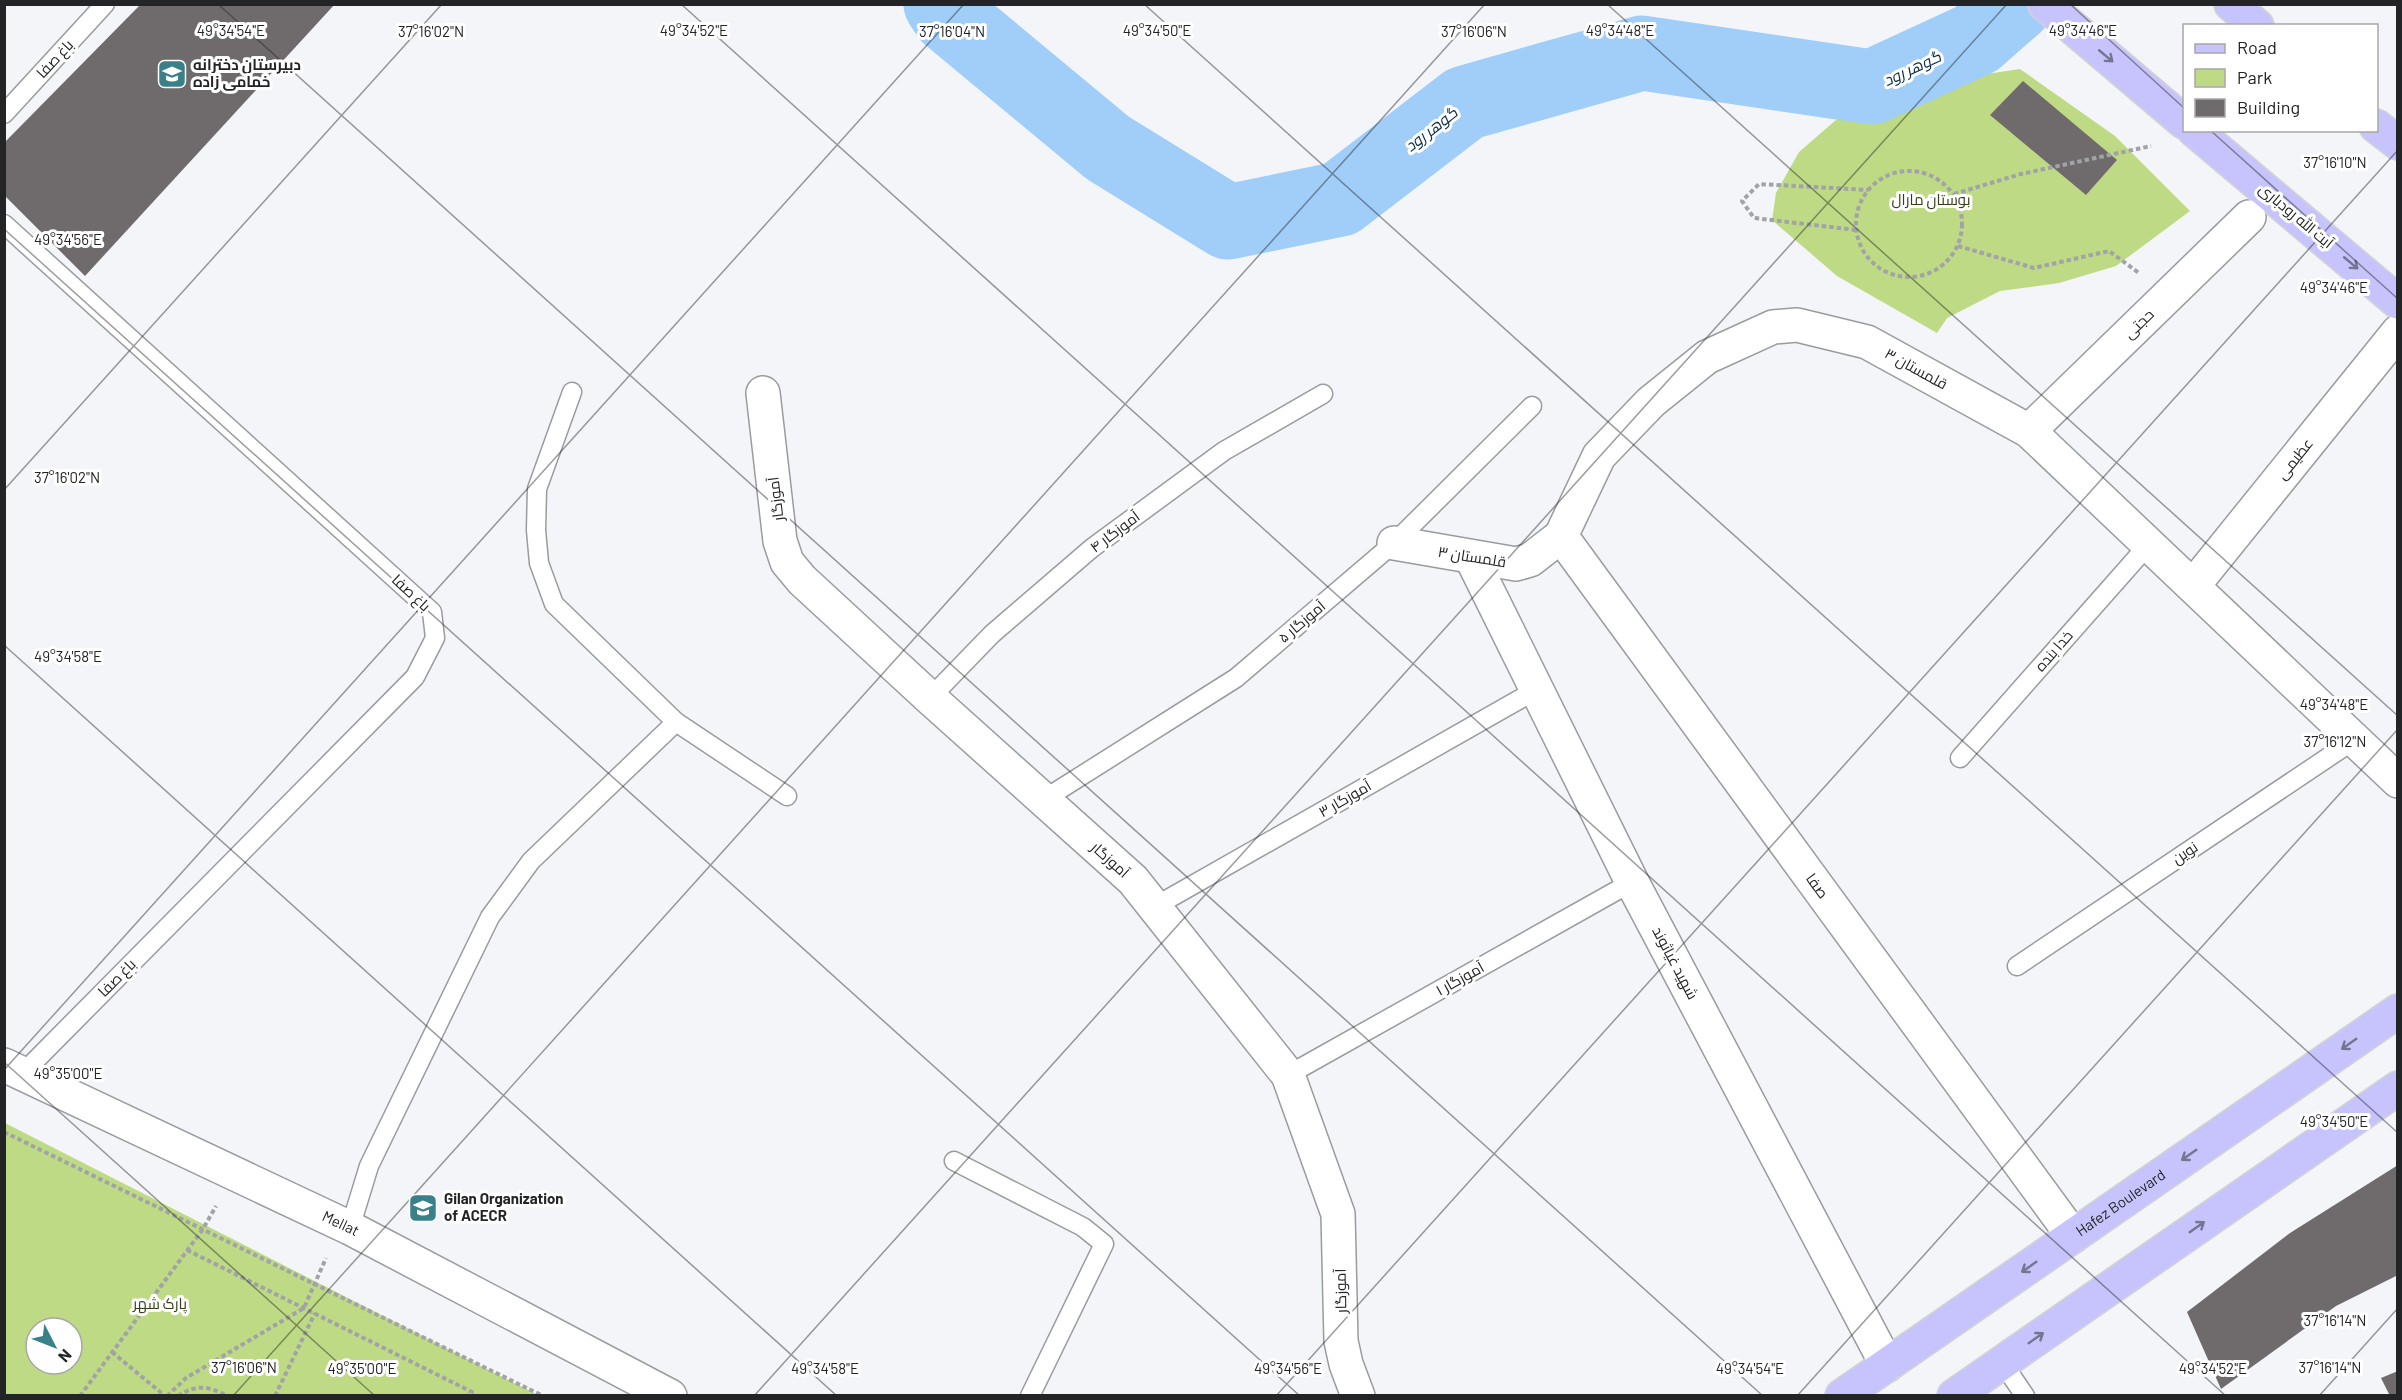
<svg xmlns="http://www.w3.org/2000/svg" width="2402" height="1400" viewBox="0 0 2402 1400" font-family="Barlow,Cairo,sans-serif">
	<rect width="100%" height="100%" fill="#f3f5f9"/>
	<g fill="#beda84" fill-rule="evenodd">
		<polygon points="2020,69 2115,136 2190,211 2116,266 2059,283 2000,291 1947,318 1937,333 1837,276 1772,220 1776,193 1799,152 1859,100 1953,79"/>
		<path d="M4 1123H5L538 1395H5ZM36 1328H72V1364H36Z"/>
	</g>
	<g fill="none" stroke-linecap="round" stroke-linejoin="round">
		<polyline stroke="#a0cef9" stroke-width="75" points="941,4 949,16 1108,148 1228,222 1340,199 1465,103 1642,53 1872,87 1976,39 2016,4"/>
	</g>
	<g fill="#6f6b6c">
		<polygon points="141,4 335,4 85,276 4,195 4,143"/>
		<polygon points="2023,81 2117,160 2086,195 1990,115"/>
		<polygon points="2398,1165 2398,1275 2336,1306 2221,1389 2187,1312 2290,1233"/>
		<polygon points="2398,1371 2398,1396 2390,1396 2381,1378"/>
	</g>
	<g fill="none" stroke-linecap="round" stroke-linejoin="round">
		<g stroke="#999c9f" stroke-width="21">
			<g id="lane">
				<polyline points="4,114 105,4"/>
				<polyline points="4,224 432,612 435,638 415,677 22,1074"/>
				<polyline points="572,392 537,489 536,530 539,563 554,604 676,722 787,796"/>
				<polyline points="930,698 992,634 1092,548 1224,451 1323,394"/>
				<polyline points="1960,758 2149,544"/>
				<polyline points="1043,800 1236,678 1394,543 1532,406"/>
				<polyline points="1154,907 1536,690"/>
				<polyline points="2017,966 2354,740"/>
				<polyline points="1288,1075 1632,882"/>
				<polyline points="954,1161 1083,1227 1104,1244 1030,1396"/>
				<polyline points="350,1228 369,1166 490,917 531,861 676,722"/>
				<polyline points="2002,1362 2025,1396"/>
			</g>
		</g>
		<g stroke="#999c9f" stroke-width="36">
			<g id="street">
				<polyline points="763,393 780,541 787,562 802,580 930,698 1133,880 1288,1075 1338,1214 1341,1341 1346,1364 1358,1396"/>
				<polyline points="2029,431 2249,217"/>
				<polyline points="1561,536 2073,1236"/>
				<polyline points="1394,543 1516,564 1530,560 1561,536 1599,456 1651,402 1707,357 1773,327 1797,325 1867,342 2029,431 2398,781"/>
				<polyline points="1471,557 1632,882 1887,1365"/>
				<polyline points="2193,586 2398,332"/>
			</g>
		</g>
		<g stroke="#999c9f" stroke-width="36">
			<g id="secondary">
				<path id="s1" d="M4 1065 350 1228 670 1396"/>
			</g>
		</g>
		<g stroke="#d3d3d3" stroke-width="36">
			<g id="primary">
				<polyline points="2045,4 2184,122"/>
				<polyline points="2231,4 2257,26"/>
				<polyline points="2376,126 2398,143"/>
				<polyline points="2194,130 2398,302"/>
				<path id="s2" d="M1842 1396 2398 1011"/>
				<polyline points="1954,1396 2398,1088"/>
			</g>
		</g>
		<g stroke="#a1a3a6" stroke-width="4" stroke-dasharray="4.5 3" stroke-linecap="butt">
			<circle cx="1909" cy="224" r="53"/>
			<polyline points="1954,194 2021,174 2151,146"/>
			<polyline points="1856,230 1754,218 1742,201 1759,184 1868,190"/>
			<polyline points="1958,246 2034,268 2109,251 2139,273"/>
			<polyline points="4,1132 543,1396"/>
			<polyline points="187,1250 472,1392 467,1396"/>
			<polyline points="112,1352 165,1396"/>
			<polyline points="80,1396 203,1229 216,1206"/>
			<polyline points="167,1396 186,1378 304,1308 326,1258"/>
			<path d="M178 1396C196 1384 209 1386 227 1396"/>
			<polyline points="275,1396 315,1313"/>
		</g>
		<use href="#lane" stroke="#fff" stroke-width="18"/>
		<use href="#street" stroke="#fff" stroke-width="33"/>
		<use href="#secondary" stroke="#fff" stroke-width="33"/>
		<use href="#primary" stroke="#c7c4fd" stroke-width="33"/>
	</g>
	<defs><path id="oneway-shaft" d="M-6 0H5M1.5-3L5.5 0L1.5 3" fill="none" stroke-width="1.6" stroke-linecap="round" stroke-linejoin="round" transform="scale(1.5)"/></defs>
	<g stroke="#757491">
		<use href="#oneway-shaft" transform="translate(2106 56) rotate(40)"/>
		<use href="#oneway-shaft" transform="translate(2351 263) rotate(40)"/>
		<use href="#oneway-shaft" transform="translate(2349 1044) rotate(145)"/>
		<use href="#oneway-shaft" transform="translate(2189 1155) rotate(145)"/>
		<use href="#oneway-shaft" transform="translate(2197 1227) rotate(-35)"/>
		<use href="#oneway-shaft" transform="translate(2029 1267) rotate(145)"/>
		<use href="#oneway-shaft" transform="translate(2036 1338) rotate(-35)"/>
	</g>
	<path fill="none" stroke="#232425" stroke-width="1.5" stroke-opacity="0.45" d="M218 4 1763 1396M681 4 2226 1396M1144 4 2398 1133M1607 4 2398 716M2070 4 2184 108M2210 130 2398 299M4 229 1300 1396M4 490 442 4M4 645 837 1396M4 1062 375 1396M4 1070 964 4M233 1396 1485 4M754 1396 2007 4M1276 1396 2398 150M1797 1396 2398 729M2319 1396 2398 1308"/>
	<defs>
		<g id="school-square" transform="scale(1.5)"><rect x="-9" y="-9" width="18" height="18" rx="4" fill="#398089" stroke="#fff"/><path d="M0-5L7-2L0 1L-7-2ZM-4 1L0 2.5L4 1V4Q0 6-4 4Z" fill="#fff"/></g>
		<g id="university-square" transform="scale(1.5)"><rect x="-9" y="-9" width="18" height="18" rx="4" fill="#398089" stroke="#fff"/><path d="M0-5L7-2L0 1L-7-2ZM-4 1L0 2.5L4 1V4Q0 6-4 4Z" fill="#fff"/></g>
	</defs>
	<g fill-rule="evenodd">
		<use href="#school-square" x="172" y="74"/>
		<use href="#university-square" x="423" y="1208"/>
	</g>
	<g text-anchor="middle" stroke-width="6" stroke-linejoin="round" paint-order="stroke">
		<g font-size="15" fill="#232425" stroke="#fff">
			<text transform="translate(55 59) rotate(-47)" y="5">باغ صفا</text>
			<text transform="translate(2296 216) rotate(40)" y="5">آیت الله رودباری</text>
			<text transform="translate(2139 324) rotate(-44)" y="5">حجتی</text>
			<text transform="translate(1916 369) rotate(29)" y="5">قلمستان ۳</text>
			<text transform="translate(2295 459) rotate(-51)" y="5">عظیمی</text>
			<text transform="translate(776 499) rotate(-97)" y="5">آموزگار</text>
			<text transform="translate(1115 532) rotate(-37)" y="5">آموزگار ۴</text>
			<text transform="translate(1472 557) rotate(9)" y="5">قلمستان ۳</text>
			<text transform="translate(411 593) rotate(43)" y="5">باغ صفا</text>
			<text transform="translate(1302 622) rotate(-40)" y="5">آموزگار ۵</text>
			<text transform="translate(2054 651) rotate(-49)" y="5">خدا بنده</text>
			<text transform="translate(1345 799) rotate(-30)" y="5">آموزگار ۳</text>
			<text transform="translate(2185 853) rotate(-34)" y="5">نوین</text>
			<text transform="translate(1110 860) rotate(42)" y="5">آموزگار</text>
			<text transform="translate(1817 886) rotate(54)" y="5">صفا</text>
			<text transform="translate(1675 963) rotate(62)" y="5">شهید غیاثوند</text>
			<text transform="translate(117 978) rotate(-45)" y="5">باغ صفا</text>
			<text transform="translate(1460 979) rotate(-29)" y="5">آموزگار ۱</text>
			<text dy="5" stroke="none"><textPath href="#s2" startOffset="339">Hafez Boulevard</textPath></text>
			<text dy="5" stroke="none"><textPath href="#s1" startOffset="372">Mellat</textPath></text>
			<text transform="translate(1341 1291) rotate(-91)" y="5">آموزگار</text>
		</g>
		<g font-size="15" font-weight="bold" fill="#232425" stroke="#fff" text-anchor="start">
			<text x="193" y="70">دبیرستان دخترانه<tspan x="193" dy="17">خمامی زاده</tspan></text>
			<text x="444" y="1204">Gilan Organization<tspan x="444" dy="17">of ACECR</tspan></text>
		</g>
		<g font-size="15" fill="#323e16" stroke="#fff">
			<text x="1931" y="205">بوستان مارال</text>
			<text x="160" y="1309">پارک شهر</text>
		</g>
		<g font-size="16" font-style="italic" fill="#0a2c47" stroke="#fff">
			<text transform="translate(1912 68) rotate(-25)" y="6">گوهر رود</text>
			<text transform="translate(1431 129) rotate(-38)" y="6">گوهر رود</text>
		</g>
	</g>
	<g font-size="15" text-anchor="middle" fill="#232425" stroke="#fff" stroke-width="6" stroke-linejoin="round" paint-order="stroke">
		<text x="1620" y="36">49°34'48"E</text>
		<text x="231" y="36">49°34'54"E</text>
		<text x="694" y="36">49°34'52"E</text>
		<text x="1157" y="36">49°34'50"E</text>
		<text x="2083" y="36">49°34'46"E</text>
		<text x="431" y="37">37°16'02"N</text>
		<text x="952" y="37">37°16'04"N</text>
		<text x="1474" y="37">37°16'06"N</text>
		<text x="2335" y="168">37°16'10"N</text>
		<text x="68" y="245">49°34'56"E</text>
		<text x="2334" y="293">49°34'46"E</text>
		<text x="67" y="483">37°16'02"N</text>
		<text x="68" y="662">49°34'58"E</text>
		<text x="2334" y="710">49°34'48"E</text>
		<text x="2335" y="747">37°16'12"N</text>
		<text x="68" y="1079">49°35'00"E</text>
		<text x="2334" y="1127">49°34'50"E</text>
		<text x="2335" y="1326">37°16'14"N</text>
		<text x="244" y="1373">37°16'06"N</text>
		<text x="2330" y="1373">37°16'14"N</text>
		<text x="362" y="1374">49°35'00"E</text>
		<text x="825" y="1374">49°34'58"E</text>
		<text x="1288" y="1374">49°34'56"E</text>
		<text x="1750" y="1374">49°34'54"E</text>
		<text x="2213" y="1374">49°34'52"E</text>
	</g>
	<rect width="2402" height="1400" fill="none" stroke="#232425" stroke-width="12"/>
	<rect x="2183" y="24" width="195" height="108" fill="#ffffff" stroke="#a7a7a8" stroke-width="1.5"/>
	<rect x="2195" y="44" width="30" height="9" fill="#c7c4fd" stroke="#a7a7a8" stroke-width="1.5"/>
	<text x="2237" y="54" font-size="18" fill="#232425">Road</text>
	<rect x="2195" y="69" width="30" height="18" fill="#beda84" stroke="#a7a7a8" stroke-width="1.5"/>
	<text x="2237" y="84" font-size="18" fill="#232425">Park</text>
	<rect x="2195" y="99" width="30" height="18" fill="#6f6b6c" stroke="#a7a7a8" stroke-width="1.5"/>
	<text x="2237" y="114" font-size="18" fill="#232425">Building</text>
	<g transform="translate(54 1346) rotate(132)"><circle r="28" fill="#ffffff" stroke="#a7a7a8" stroke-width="1.5"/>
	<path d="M0-4.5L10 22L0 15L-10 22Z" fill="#398089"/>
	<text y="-9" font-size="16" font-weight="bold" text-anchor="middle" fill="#232425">N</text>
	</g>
</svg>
